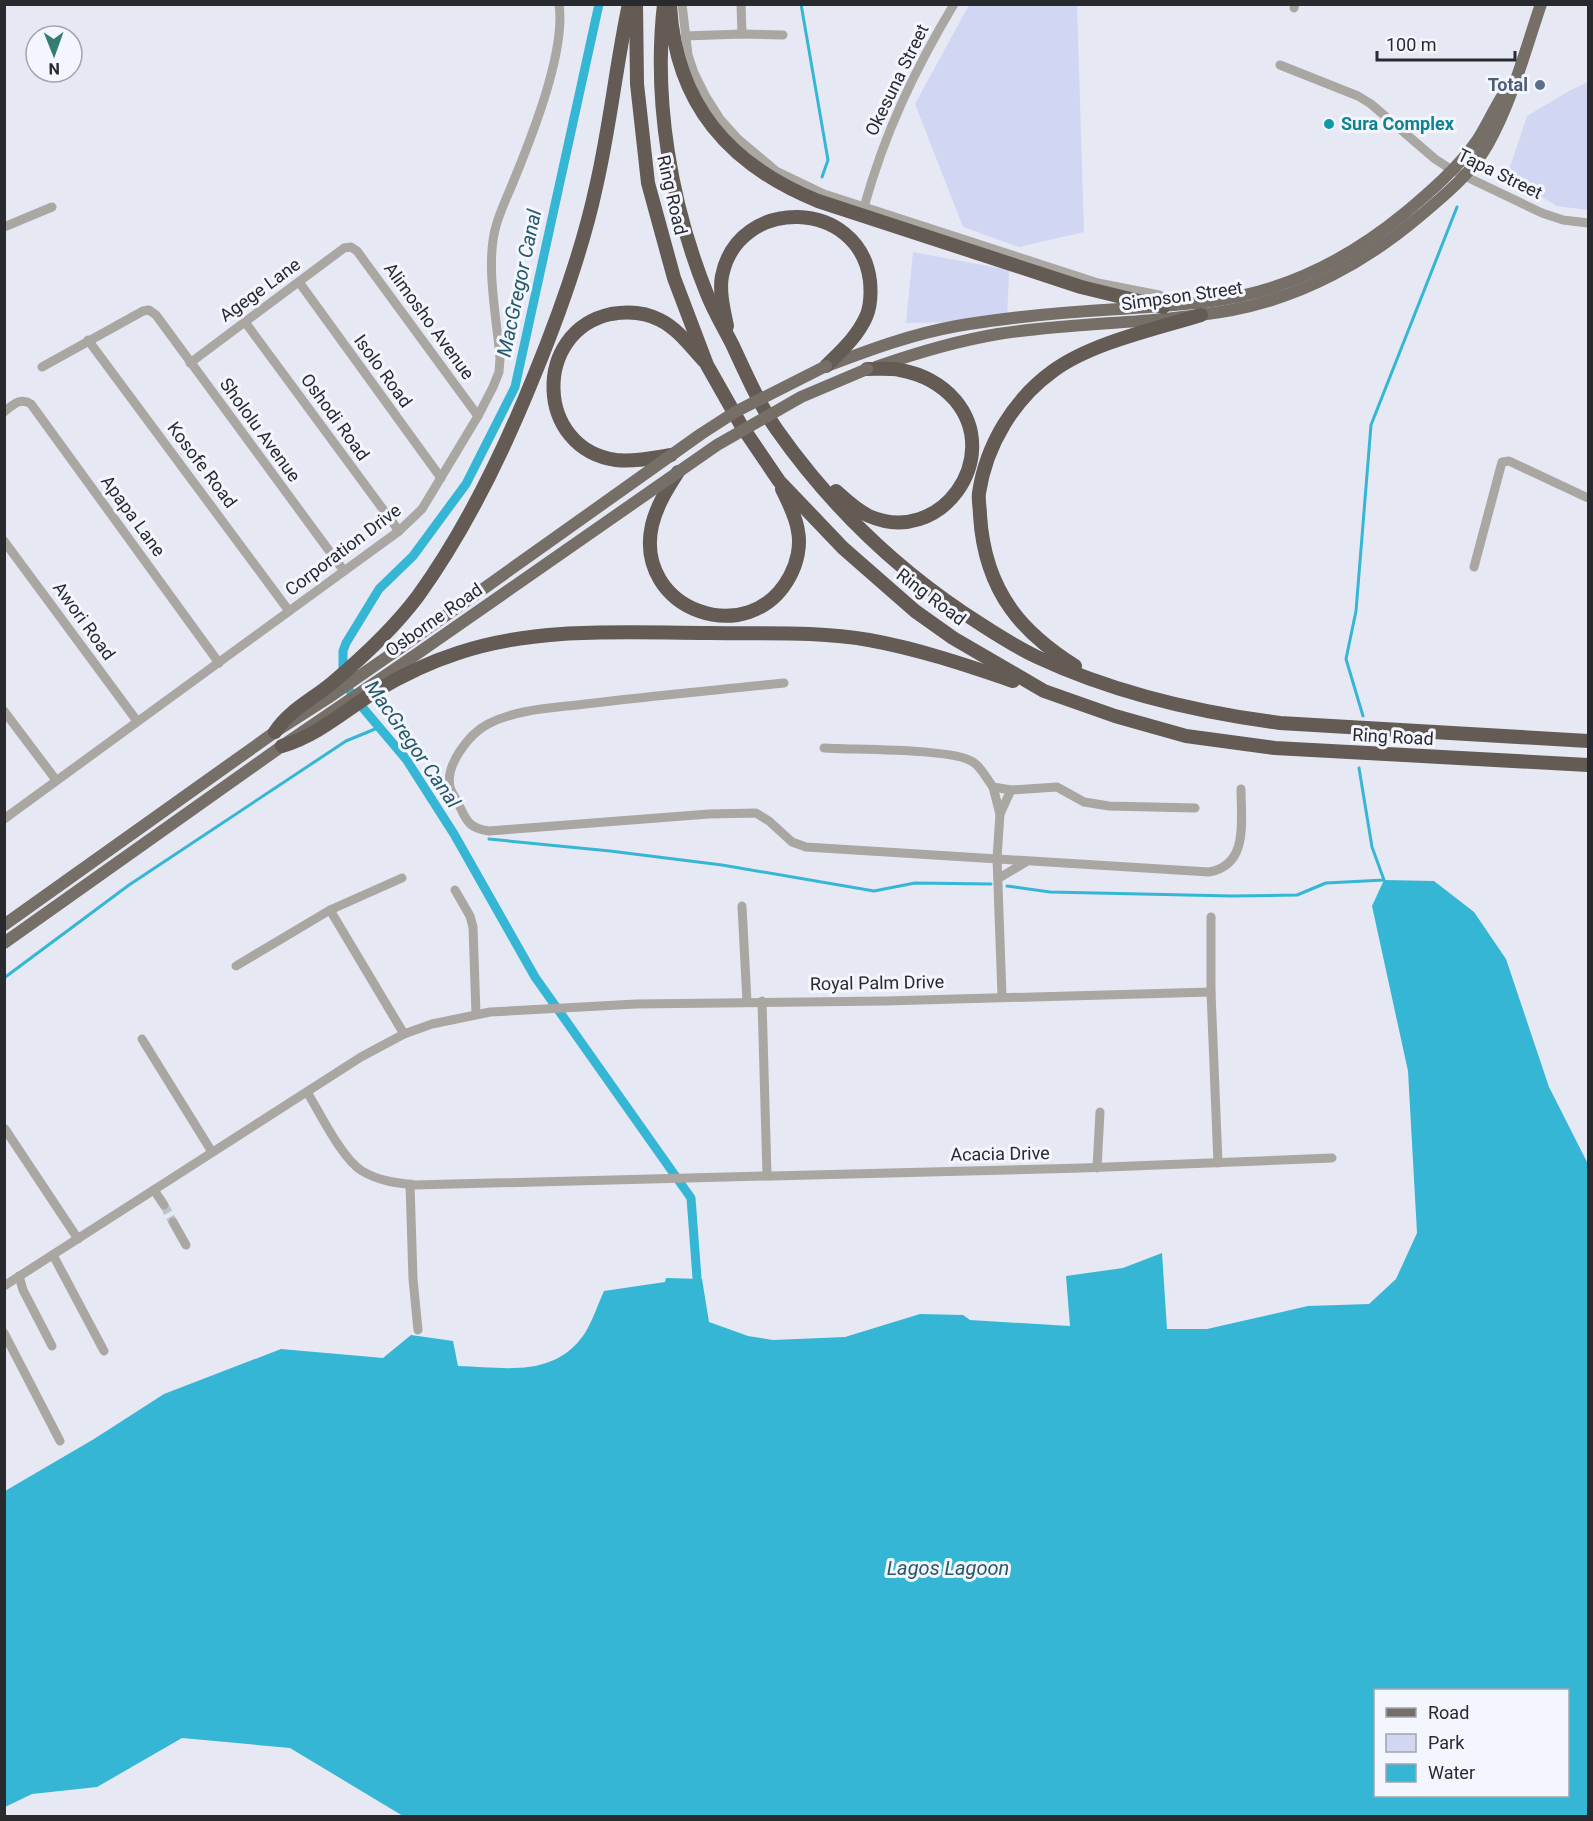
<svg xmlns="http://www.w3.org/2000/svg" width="1593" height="1821" viewBox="0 0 1593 1821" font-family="Roboto,sans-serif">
	<rect width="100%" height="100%" fill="#e6e8f4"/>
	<g fill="#d1d7f3">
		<polygon points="969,5 1077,5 1084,232 1019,247 963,227 915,104"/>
		<polygon points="1588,82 1588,210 1557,206 1507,176 1527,116 1569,91"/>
		<polygon points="913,252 1009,270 1007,321 906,323"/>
	</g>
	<path fill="#35b6d5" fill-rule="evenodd" d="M1384 880 1434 881 1474 912 1506 959 1549 1087 1588 1164V1816H403L290 1748 182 1738 97 1787 32 1794 5 1807V1491L94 1439 164 1394 281 1349 383 1358 411 1335 453 1341 458 1366C505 1367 554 1379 585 1333 593 1320 598 1304 604 1291L665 1282 666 1278 702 1279 709 1322 748 1336 773 1340 845 1337 920 1314 963 1315 970 1320 1070 1326 1066 1276 1123 1268 1162 1253 1167 1329H1207L1308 1306 1369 1304 1396 1279 1417 1233 1408 1071 1372 906ZM1376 1690H1568V1796H1376Z"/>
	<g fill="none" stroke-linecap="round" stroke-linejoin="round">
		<g stroke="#35b6d5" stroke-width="3">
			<polyline points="801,4 828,160 822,177"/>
			<polyline points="1363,716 1346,659 1356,611 1371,425 1457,207"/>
			<polyline points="489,839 610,851 722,865 874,891 915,883 991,884"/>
			<polyline points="1007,886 1050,892 1232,896 1297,895 1326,883 1384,880 1372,847 1359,768"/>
			<polyline points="4,978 129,885 346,741 380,727"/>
		</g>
		<polyline stroke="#35b6d5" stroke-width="9" points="599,4 515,387 466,484 413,556 379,589 346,643 343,651 343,669 344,680 352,695 406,759 454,834 535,977 691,1198 697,1278"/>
		<polyline stroke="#c0c2cc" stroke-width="9" stroke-dasharray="9 4.5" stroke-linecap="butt" points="164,1205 173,1222"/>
		<g stroke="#aaa6a2" stroke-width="9">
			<polyline points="682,4 688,55 694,73 706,97 720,119 738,139 776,171 824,194 1098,283 1159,295 1167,298 1175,306"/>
			<polyline points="741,4 742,34"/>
			<polyline points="1294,8 1295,4"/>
			<polyline points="685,36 742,34 783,35"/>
			<polyline points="1280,65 1358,96 1371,104 1435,159 1452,170 1542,213 1563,220 1588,223"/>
			<path d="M864 207C885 132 914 71 954 4"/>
			<polyline points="4,227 52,207"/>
			<polyline points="299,282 441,478"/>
			<polyline points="245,322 399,531"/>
			<polyline points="88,340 289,611"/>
			<polyline points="190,363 344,248 351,247 357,251 478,416"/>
			<polyline points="42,367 143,311 149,310 156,315 344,571"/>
			<path d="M4 412C13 405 20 397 31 404L219 663"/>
			<polyline points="4,541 137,721"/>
			<polyline points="1474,567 1502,462 1509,461 1588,498"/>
			<path d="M784 683C718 690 651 696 585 704 553 708 517 709 488 724 469 734 445 765 450 787 451 791 454 796 456 799 466 818 466 828 489 831L709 814 756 813 769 821 792 842 806 847 1209 872C1249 865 1241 821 1241 789"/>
			<polyline points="4,711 56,780"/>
			<path d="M824 748C853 750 953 748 973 762 981 767 987 779 993 787L1011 790 1057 787 1084 802 1109 806 1195 808"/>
			<polyline points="993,787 1000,814 997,858 1002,996"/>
			<polyline points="1000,814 1011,790"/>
			<path d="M4 819 399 531 422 509 478 416 493 387 499 372 500 358C497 319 485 264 496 226 500 211 508 195 514 180 532 136 566 51 559 4"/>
			<polyline points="999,878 1026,862"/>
			<polyline points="455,890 470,916 473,927 476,1014"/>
			<polyline points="742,906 747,1002"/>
			<polyline points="330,910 404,1034"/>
			<polyline points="1211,917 1211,992 1218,1163"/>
			<polyline points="236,966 330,910 402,878"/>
			<polyline points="762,1001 767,1175"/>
			<polyline points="142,1039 212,1152"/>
			<path d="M307 1092C320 1113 342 1159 362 1171 379 1181 396 1183 415 1185L1082 1168 1332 1158"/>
			<polyline points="5,1129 78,1239"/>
			<polyline points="1097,1168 1100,1112"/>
			<polyline points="410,1184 413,1279 418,1330"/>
			<polyline points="154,1190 164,1205"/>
			<polyline points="173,1222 186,1245"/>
			<polyline points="53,1255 104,1351"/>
			<polyline points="19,1276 23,1290 52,1346"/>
			<polyline points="4,1286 361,1057 404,1034 432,1024 490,1012 636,1004 885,1001 1211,992"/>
			<polyline points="4,1333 60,1441"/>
		</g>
		<g stroke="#756f68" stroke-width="12">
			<path d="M827 366C869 350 912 334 957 326 1010 317 1065 312 1119 309 1171 305 1222 304 1271 288 1321 272 1365 246 1405 213 1431 191 1459 167 1478 139 1487 125 1494 109 1503 95"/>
			<path d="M876 367C916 353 956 341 998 334 1076 322 1155 324 1232 310 1302 297 1367 261 1420 216 1446 194 1472 173 1488 144 1512 101 1525 51 1541 4"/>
			<polyline points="4,925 275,732 328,698 400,648"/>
			<polyline points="4,943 282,746 411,658"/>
		</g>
		<g stroke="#635b54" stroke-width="14">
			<polyline points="636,4 637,84 648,183 674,278 707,365 741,425 779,481 843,548 915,611 953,638 1044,691 1115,716 1186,736 1275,748 1588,765"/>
			<path d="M664 4C653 101 671 205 707 294 714 312 724 328 733 346 746 374 759 404 777 430 832 508 901 574 982 625 999 636 1018 648 1037 657 1114 693 1195 712 1280 723L1588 741"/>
			<path d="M670 6C676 104 729 165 818 201L1081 287 1163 307"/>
			<path d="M727 326C724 311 719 292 722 276 738 195 860 198 870 281 871 292 871 306 866 317 857 337 841 351 826 366"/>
			<path d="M671 455C653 458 634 462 616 460 535 449 532 331 611 314 628 311 645 312 660 320 678 329 690 346 704 361"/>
			<path d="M678 472C667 489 657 505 652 525 633 610 750 652 790 576 797 563 801 546 798 531 796 516 788 502 782 489"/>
			<path d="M836 491C846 500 856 510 869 516 940 547 1004 458 955 400 940 383 922 374 900 370 890 368 878 369 867 369"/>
			<path d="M1075 666C1050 650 1028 633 1011 609 991 581 982 549 980 515 980 508 978 500 979 493 986 445 1014 399 1053 371 1091 343 1155 329 1201 315"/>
			<path d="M275 732C288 711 313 699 332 683 363 657 394 628 418 596 467 528 503 453 534 376 559 315 582 252 596 187 610 127 616 65 629 4"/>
			<path d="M282 746C317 736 346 710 376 691 401 676 430 662 458 653 539 626 627 633 710 633 763 634 817 631 869 640 919 649 966 665 1013 681"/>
		</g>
		<g stroke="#756f68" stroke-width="12">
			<polyline points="400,648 701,434 735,412 826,366"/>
			<polyline points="411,658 717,445 801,397 867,369"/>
		</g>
	</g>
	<circle fill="#5c6f8a" stroke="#f4f6ff" stroke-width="2" cx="1540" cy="85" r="6"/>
	<circle fill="#0f9aa8" stroke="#f4f6ff" stroke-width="2" cx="1329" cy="124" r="6"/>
	<g text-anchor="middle" stroke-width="6" stroke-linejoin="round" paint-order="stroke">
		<g font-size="18" fill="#292a2e" stroke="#f4f6ff">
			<text transform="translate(897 80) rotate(-64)" y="6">Okesuna Street</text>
			<text transform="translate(1500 174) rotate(26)" y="6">Tapa Street</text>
			<text transform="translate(672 195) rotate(77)" y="6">Ring Road</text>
			<text transform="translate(260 290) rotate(-36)" y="6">Agege Lane</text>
			<text transform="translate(1182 296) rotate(-8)" y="6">Simpson Street</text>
			<text transform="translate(429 321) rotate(54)" y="6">Alimosho Avenue</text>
			<text transform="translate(383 371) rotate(54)" y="6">Isolo Road</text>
			<text transform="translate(335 417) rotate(54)" y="6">Oshodi Road</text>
			<text transform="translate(260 430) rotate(54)" y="6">Shololu Avenue</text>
			<text transform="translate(202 465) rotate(53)" y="6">Kosofe Road</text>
			<text transform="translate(133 516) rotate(54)" y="6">Apapa Lane</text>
			<text transform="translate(343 550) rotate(-37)" y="6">Corporation Drive</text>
			<text transform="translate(931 597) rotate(37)" y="6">Ring Road</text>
			<text transform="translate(434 620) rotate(-35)" y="6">Osborne Road</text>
			<text transform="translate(84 621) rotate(54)" y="6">Awori Road</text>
			<text transform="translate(1393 737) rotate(3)" y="6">Ring Road</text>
			<text transform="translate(877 983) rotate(-1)" y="6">Royal Palm Drive</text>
			<text transform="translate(1000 1154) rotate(-1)" y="6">Acacia Drive</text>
		</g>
		<g font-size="18" font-weight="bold" fill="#4e5e75" stroke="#f4f6ff" text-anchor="end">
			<text x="1528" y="91">Total</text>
		</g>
		<g font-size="18" font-weight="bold" fill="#0d838f" stroke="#f4f6ff" text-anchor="start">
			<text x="1341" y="130">Sura Complex</text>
		</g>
		<g font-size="20" font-style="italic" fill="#265966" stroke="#f4f6ff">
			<text transform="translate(519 283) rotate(-78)" y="7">MacGregor Canal</text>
			<text transform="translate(413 744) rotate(55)" y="7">MacGregor Canal</text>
			<text x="948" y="1575">Lagos Lagoon</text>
		</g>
	</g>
	<rect width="1593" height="1821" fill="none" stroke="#292a2e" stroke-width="12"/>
	<rect x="1374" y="1689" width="195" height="108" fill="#f4f6ff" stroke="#a3a4ab" stroke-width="1.5"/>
	<rect x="1386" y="1708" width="30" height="9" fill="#756f68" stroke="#a3a4ab" stroke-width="1.5"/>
	<text x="1428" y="1719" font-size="18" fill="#292a2e">Road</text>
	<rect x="1386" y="1734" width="30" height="18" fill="#d1d7f3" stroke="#a3a4ab" stroke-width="1.5"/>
	<text x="1428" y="1749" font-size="18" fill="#292a2e">Park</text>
	<rect x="1386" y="1764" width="30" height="18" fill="#35b6d5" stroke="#a3a4ab" stroke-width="1.5"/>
	<text x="1428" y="1779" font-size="18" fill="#292a2e">Water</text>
	<g transform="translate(54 54) rotate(179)"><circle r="28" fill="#f4f6ff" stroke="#a3a4ab" stroke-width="1.5"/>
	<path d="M0-4.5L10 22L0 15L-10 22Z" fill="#377c71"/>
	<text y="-9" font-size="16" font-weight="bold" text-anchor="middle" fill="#292a2e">N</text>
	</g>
	<path d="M1377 51v9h138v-9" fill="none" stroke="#292a2e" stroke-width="3"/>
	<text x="1386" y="51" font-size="18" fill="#292a2e" stroke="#f4f6ff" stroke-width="4.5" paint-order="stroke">100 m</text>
</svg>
